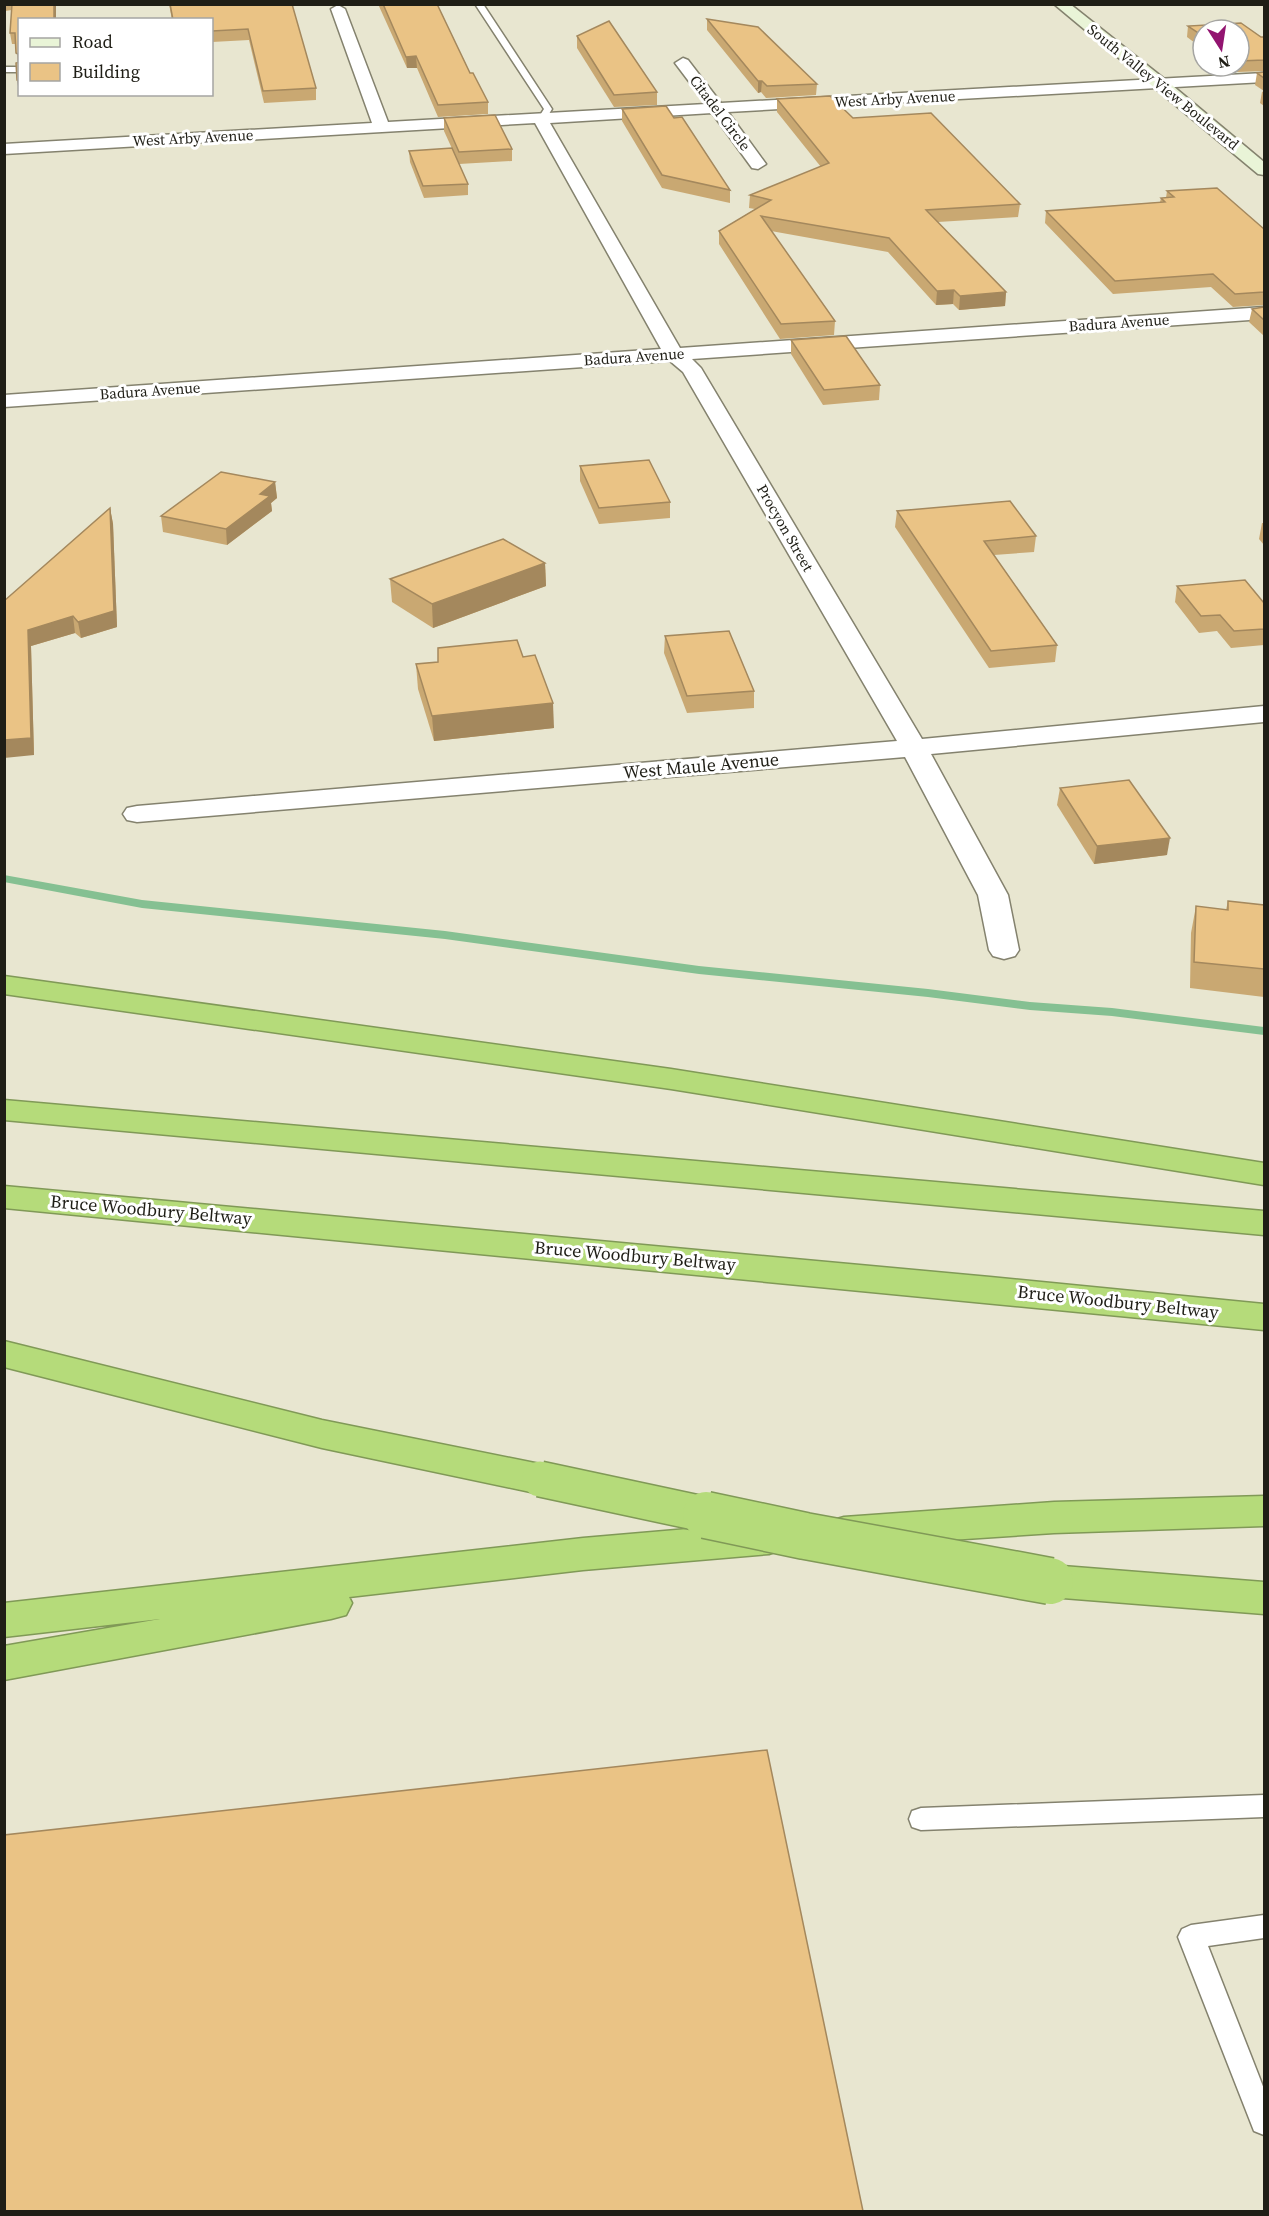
<svg xmlns="http://www.w3.org/2000/svg" width="1269" height="2216" viewBox="0 0 1269 2216" font-family="'Source Serif 4',serif">
	<rect width="100%" height="100%" fill="#e8e6d0"/>
	<g fill="none" stroke-linecap="round" stroke-linejoin="round">
		<polygon fill="#85c092" fill-rule="evenodd" points="4,875 142,900 445,931 699,966 928,989 1030,1002 1112,1008 1264,1027 1264,1035 1112,1016 1030,1010 928,997 699,974 445,939 142,908 4,882"/>
		<g stroke="#84826e" stroke-width="3">
			<g id="lane">
				<polygon points="475,4 483,4 552,109 544,122 537,120 544,109"/>
				<rect x="4" y="67" width="16" height="5"/>
				<polygon points="1264,1795 1264,1817 921,1830 912,1827 909,1819 912,1811 921,1808"/>
				<polygon points="1264,1915 1264,1938 1208,1946 1264,2089 1264,2135 1254,2131 1178,1937 1182,1929 1191,1925"/>
			</g>
		</g>
		<g stroke="#84826e" stroke-width="3">
			<polygon id="street" points="338,5 345,9 388,122 706,104 675,63 683,58 688,60 721,103 1264,73 1264,82 728,112 766,164 758,169 752,168 712,113 550,123 680,348 1264,307 1264,319 692,359 701,368 922,739 1264,706 1264,722 931,754 1008,895 1019,950 1015,956 1004,959 993,956 989,950 978,895 905,757 137,822 127,820 123,814 127,808 137,806 897,741 683,372 670,361 4,407 4,395 661,349 535,123 4,154 4,144 372,123 331,9"/>
		</g>
		<g stroke="#84826e" stroke-width="3">
			<polygon id="secondary" points="1054,4 1070,4 1167,81 1264,162 1264,175 1258,174"/>
		</g>
		<g stroke="#809957" stroke-width="3">
			<g id="highway">
				<polygon points="4,976 671,1069 1264,1163 1264,1185 671,1089 4,994"/>
				<polygon points="4,1100 1264,1211 1264,1235 4,1120"/>
				<polygon points="4,1186 990,1277 1264,1304 1264,1330 4,1208"/>
				<polygon points="4,1341 322,1420 540,1464 554,1469 560,1479 554,1489 540,1494 322,1448 4,1367"/>
				<polygon points="1264,1496 1264,1526 1054,1533 844,1547 830,1543 824,1532 830,1521 844,1517 1054,1502"/>
				<polygon points="769,1522 783,1527 789,1538 783,1549 769,1554 583,1570 349,1597 352,1603 346,1615 331,1619 4,1680 4,1646 160,1619 4,1637 4,1603 583,1538"/>
				<polygon points="1050,1565 1264,1582 1264,1614 1050,1597 1035,1592 1029,1581 1035,1570"/>
			</g>
		</g>
		<use href="#lane" fill="#fff" fill-rule="evenodd"/>
		<use href="#street" fill="#fff" fill-rule="evenodd"/>
		<use href="#secondary" fill="#e9f4d7" fill-rule="evenodd"/>
		<use href="#highway" fill="#b5db7a" fill-rule="evenodd"/>
		<g stroke="#809957" stroke-width="38" stroke-linecap="butt">
			<polyline id="highway-bridge-far1" points="540,1479 713,1516"/>
		</g>
		<g stroke="#809957" stroke-width="49" stroke-linecap="butt">
			<polyline id="highway-bridge" points="706,1515 805,1536 1050,1581"/>
		</g>
		<use href="#highway-bridge-far1" stroke="#b5db7a" stroke-width="35"/>
		<use href="#highway-bridge" stroke="#b5db7a" stroke-width="46"/>
	</g>
	<g fill="#c9a872">
		<polygon points="4,4 56,4 56,20 20,20 20,91 16,44 12,44 10,33 12,10 5,11"/>
		<polygon points="169,4 292,4 316,88 316,100 264,103 249,40 212,42 212,20 172,20"/>
		<polygon points="378,4 437,4 470,73 488,102 488,114 438,117 417,68 407,68"/>
		<polygon points="707,19 817,84 816,95 766,98 761,92 758,93 707,30"/>
		<polygon points="1241,23 1261,37 1264,37 1264,71 1237,72 1228,66 1239,66 1239,30 1203,30 1203,49 1187,37 1188,26"/>
		<polygon points="577,36 657,92 657,105 614,107 577,48"/>
		<polygon points="1264,72 1264,91 1255,85 1257,73"/>
		<polygon points="1264,91 1264,106 1260,103 1262,92"/>
		<polygon points="777,99 853,118 1020,204 1018,217 938,222 1006,292 1005,306 959,310 953,304 936,305 888,252 771,231 835,321 834,335 780,339 719,244 719,231 755,209 749,208 750,195 821,167 777,112"/>
		<polygon points="622,109 730,190 730,203 662,188 622,121"/>
		<polygon points="444,118 512,149 512,161 459,164 444,131"/>
		<polygon points="409,151 468,184 468,195 424,198 410,162"/>
		<polygon points="1167,191 1264,229 1264,305 1233,307 1211,287 1113,294 1045,223 1046,211 1160,202 1161,198 1166,198"/>
		<polygon points="1264,307 1264,336 1249,322 1252,309"/>
		<polygon points="791,340 880,385 879,400 823,405 791,354"/>
		<polygon points="580,466 670,502 670,518 599,524 580,481"/>
		<polygon points="275,482 277,498 271,503 272,511 227,545 163,532 161,516"/>
		<polygon points="110,508 113,524 117,627 81,638 75,633 31,646 34,755 4,601"/>
		<polygon points="897,511 1036,536 1034,552 994,555 1057,645 1055,662 989,668 895,527"/>
		<polygon points="1262,523 1264,523 1264,545 1259,539"/>
		<polygon points="545,563 546,586 433,628 392,602 390,579"/>
		<polygon points="1177,586 1264,603 1264,645 1231,648 1217,631 1199,633 1175,602"/>
		<polygon points="665,636 754,691 754,708 687,713 664,653"/>
		<polygon points="523,657 554,728 434,741 418,689 416,664"/>
		<polygon points="1060,788 1167,855 1094,864 1057,805"/>
		<polygon points="1228,901 1264,905 1264,997 1190,988 1191,933 1196,906 1226,910"/>
	</g>
	<g fill="#a4885d">
		<rect x="54" y="4" width="2" height="16"/>
		<polygon points="416,56 417,68 407,68 406,57"/>
		<polygon points="17,80 20,80 20,91 19,92"/>
		<polygon points="758,81 762,81 761,92 758,93"/>
		<polygon points="954,290 953,304 936,305 937,291"/>
		<polygon points="1006,292 1005,306 959,310 960,296"/>
		<polygon points="275,482 277,498 271,503 272,511 227,545 226,529 260,494"/>
		<polygon points="110,508 113,524 117,627 81,638 78,622"/>
		<polygon points="545,563 546,586 433,628 432,604"/>
		<polygon points="73,616 75,633 31,646 34,755 4,758 4,740 28,630"/>
		<polygon points="553,703 554,728 434,741 432,716"/>
		<polygon points="1170,838 1167,855 1094,864 1097,846"/>
	</g>
	<g fill="#eac385" stroke="#a4885d" stroke-width="1.5">
		<polygon points="12,4 54,4 54,20 20,20 20,55 16,53 15,33 10,33"/>
		<polygon points="170,4 292,4 316,88 263,91 248,29 212,31 212,20 173,20"/>
		<polygon points="383,4 437,4 470,73 473,73 488,102 438,105 416,56 406,57"/>
		<polygon points="707,19 758,27 817,84 767,86 762,81 758,81"/>
		<polygon points="609,21 657,92 614,95 609,87 577,36"/>
		<polygon points="1241,23 1261,37 1264,37 1264,60 1239,61 1239,30 1203,30 1203,36 1188,26"/>
		<polygon points="20,62 20,80 17,80 16,63"/>
		<polygon points="1264,72 1264,78 1257,73"/>
		<polygon points="830,96 853,118 931,113 1020,204 926,210 1006,292 960,296 954,290 937,291 889,238 761,216 835,321 781,324 719,231 771,200 750,195 829,163 777,99"/>
		<polygon points="666,106 674,118 682,117 730,190 662,175 622,109"/>
		<polygon points="495,115 512,149 459,152 444,118"/>
		<polygon points="452,148 468,184 423,186 409,151"/>
		<polygon points="1217,188 1264,229 1264,292 1235,294 1213,274 1115,281 1046,211 1165,202 1161,198 1174,197 1167,191"/>
		<polygon points="1264,307 1264,320 1252,309"/>
		<polygon points="846,336 880,385 824,390 791,340"/>
		<polygon points="649,460 670,502 599,508 580,466"/>
		<polygon points="221,472 275,482 260,494 270,496 226,529 161,516"/>
		<polygon points="1010,501 1036,536 984,541 1057,645 991,651 897,511"/>
		<polygon points="110,508 114,611 78,622 73,616 28,630 31,738 4,740 4,601"/>
		<polygon points="503,539 545,563 432,604 390,579"/>
		<polygon points="1245,580 1264,603 1264,629 1234,631 1220,615 1201,616 1177,586"/>
		<polygon points="729,631 754,691 687,696 665,636"/>
		<polygon points="517,640 523,657 535,655 553,703 432,716 416,664 438,662 438,648"/>
		<polygon points="1129,780 1170,838 1097,846 1060,788"/>
		<polygon points="1228,901 1264,905 1264,969 1194,962 1196,906 1228,910"/>
		<polygon points="767,1750 863,2211 4,2211 4,1835"/>
	</g>
	<g text-anchor="middle" stroke-width="6" stroke-linejoin="round" paint-order="stroke">
		<g font-size="15" fill="#1f1e16" stroke="#fff">
			<text transform="translate(1163 87) rotate(39)" y="5">South Valley View Boulevard</text>
			<text transform="translate(895 99) rotate(-3)" y="5">West Arby Avenue</text>
			<text transform="translate(720 113) rotate(53)" y="5">Citadel Circle</text>
			<text transform="translate(193 138) rotate(-3)" y="5">West Arby Avenue</text>
			<text transform="translate(1119 323) rotate(-4)" y="5">Badura Avenue</text>
			<text transform="translate(634 357) rotate(-4)" y="5">Badura Avenue</text>
			<text transform="translate(150 391) rotate(-4)" y="5">Badura Avenue</text>
			<text transform="translate(785 528) rotate(60)" y="5">Procyon Street</text>
		</g>
		<g font-size="18" fill="#1f1e16" stroke="#fff">
			<text transform="translate(701 766) rotate(-5)" y="6">West Maule Avenue</text>
			<text transform="translate(151 1210) rotate(5)" y="6">Bruce Woodbury Beltway</text>
			<text transform="translate(635 1256) rotate(5)" y="6">Bruce Woodbury Beltway</text>
			<text transform="translate(1118 1302) rotate(6)" y="6">Bruce Woodbury Beltway</text>
		</g>
	</g>
	<rect width="1269" height="2216" fill="none" stroke="#1f1e16" stroke-width="12"/>
	<rect x="18" y="18" width="195" height="78" fill="#ffffff" stroke="#a5a5a2" stroke-width="1.5"/>
	<rect x="30" y="38" width="30" height="9" fill="#e9f4d7" stroke="#a5a5a2" stroke-width="1.5"/>
	<text x="72" y="48" font-size="18" fill="#1f1e16">Road</text>
	<rect x="30" y="63" width="30" height="18" fill="#eac385" stroke="#a5a5a2" stroke-width="1.5"/>
	<text x="72" y="78" font-size="18" fill="#1f1e16">Building</text>
	<g transform="translate(1221 48) rotate(168)"><circle r="28" fill="#ffffff" stroke="#a5a5a2" stroke-width="1.5"/>
	<path d="M0-4.5L10 22L0 15L-10 22Z" fill="#921470"/>
	<text y="-9" font-size="16" font-weight="bold" text-anchor="middle" fill="#1f1e16">N</text>
	</g>
</svg>
